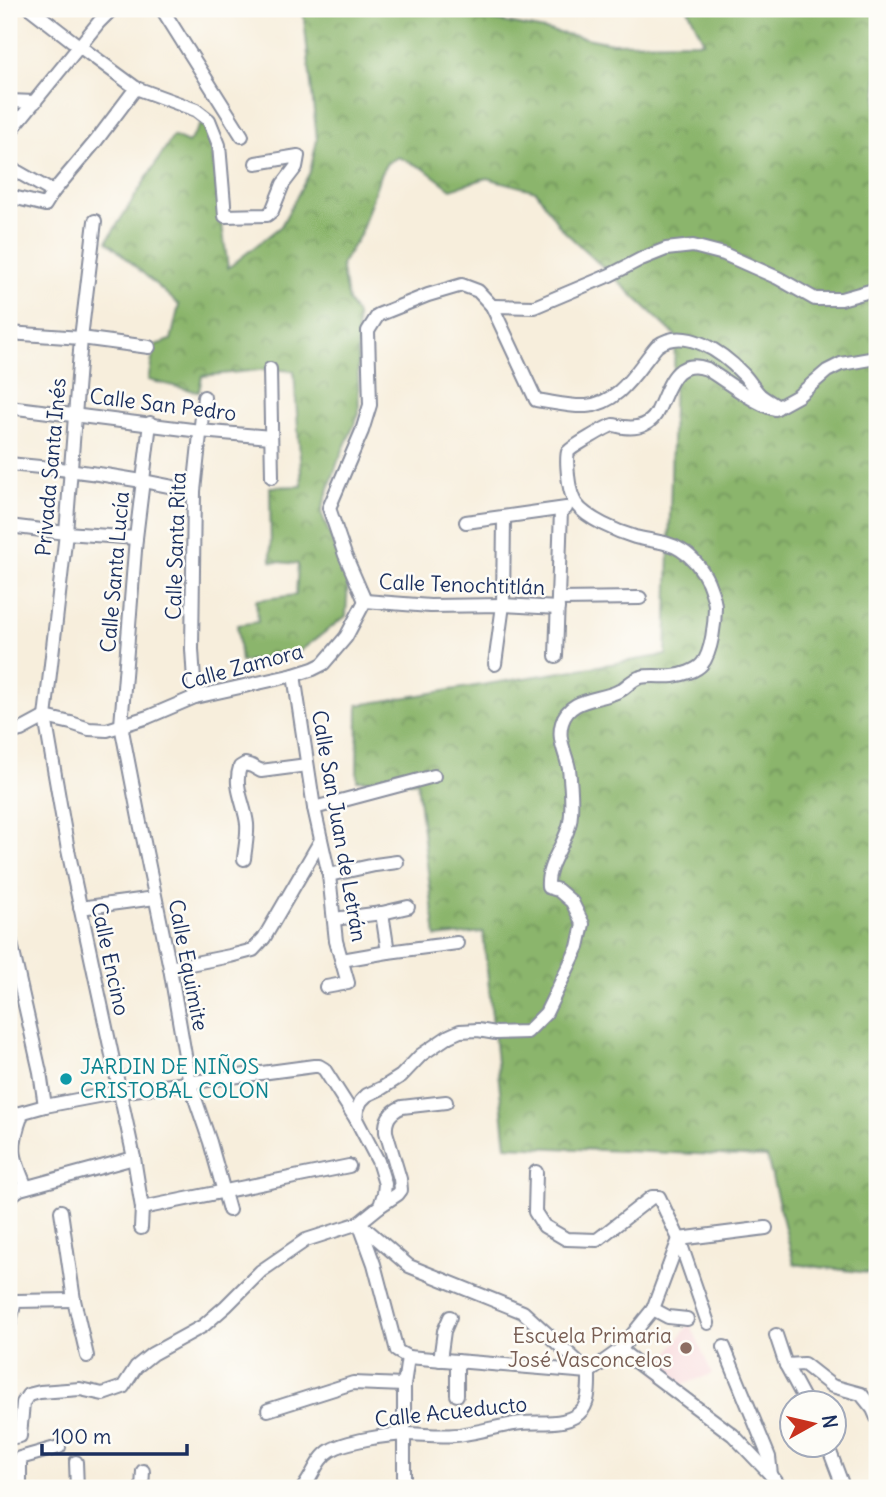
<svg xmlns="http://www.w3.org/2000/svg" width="886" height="1497" viewBox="0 0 886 1497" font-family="Delius,sans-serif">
	<defs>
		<pattern id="forest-crowns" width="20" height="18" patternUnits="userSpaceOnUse" patternTransform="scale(1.75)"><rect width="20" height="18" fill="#8bb56c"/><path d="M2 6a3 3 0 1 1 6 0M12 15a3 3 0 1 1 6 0" fill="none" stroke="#71945c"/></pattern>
	</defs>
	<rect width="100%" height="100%" fill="#fdfcf7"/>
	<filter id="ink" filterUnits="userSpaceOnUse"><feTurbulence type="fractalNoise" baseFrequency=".0143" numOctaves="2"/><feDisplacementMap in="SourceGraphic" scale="14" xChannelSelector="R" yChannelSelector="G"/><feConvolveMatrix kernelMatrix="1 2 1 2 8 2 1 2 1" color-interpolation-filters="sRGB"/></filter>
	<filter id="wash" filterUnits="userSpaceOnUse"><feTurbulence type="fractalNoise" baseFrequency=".00686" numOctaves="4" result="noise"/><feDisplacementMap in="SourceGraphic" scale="28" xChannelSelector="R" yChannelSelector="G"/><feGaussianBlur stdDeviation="1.57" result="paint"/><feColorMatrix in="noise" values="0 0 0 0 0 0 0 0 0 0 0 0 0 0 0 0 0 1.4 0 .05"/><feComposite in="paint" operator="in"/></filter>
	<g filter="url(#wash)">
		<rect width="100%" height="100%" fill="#f7eedc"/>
		<polygon fill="#f7cfd5" points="690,1323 712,1374 673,1388 654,1373"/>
		<polygon fill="url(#forest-crowns)" stroke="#537265" stroke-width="2" points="303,9 435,9 612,43 704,42 688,9 877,9 877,1274 794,1264 767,1157 506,1146 483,932 436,937 417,782 357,780 358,705 666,655 675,335 561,228 536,191 487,178 451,189 423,168 398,157 387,163 380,175 360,235 341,265 348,301 357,315 359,414 338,461 321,512 348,582 346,616 296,654 241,662 237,625 258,622 256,600 296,595 298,564 271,561 270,487 302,486 294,371 269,369 202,376 199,392 148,380 155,345 171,340 179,305 107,241 173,136 188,143 201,124 209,130 228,268 281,226 310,172 317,140"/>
	</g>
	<g filter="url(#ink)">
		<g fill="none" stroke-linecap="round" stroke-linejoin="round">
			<g stroke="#898e9d" stroke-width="16">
				<g id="minor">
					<polyline points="31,9 75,43 136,88 196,110 209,120 219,145 225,216 267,215 272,211 283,184 296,167 298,156 256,163"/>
					<polyline points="162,9 242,136"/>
					<polyline points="9,101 35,102"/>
					<polyline points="9,133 99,22 112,9"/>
					<polyline points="9,167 53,192"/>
					<polyline points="9,196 45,205 53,192 96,141 136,88"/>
					<polyline points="95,221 81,338 66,533 45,717 68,850 134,1158 142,1208 141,1228"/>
					<polyline points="492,306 534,307 610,275 641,259 666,249 693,246 724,254 778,278 815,299 841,299 877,289"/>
					<polyline points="9,333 81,338 149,347"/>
					<polyline points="270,369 272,477"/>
					<polyline points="9,407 200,431 271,437"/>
					<polyline points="150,423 136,538 121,725 139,818 170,968 190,1084 210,1142 229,1210"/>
					<path d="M9 464C71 469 133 478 194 491"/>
					<polyline points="466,522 566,508"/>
					<polyline points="9,526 66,533 136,538"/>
					<polyline points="558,599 640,598"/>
					<path d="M365 601 345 555 329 508 362 431 370 405 368 331 378 315 428 295 462 285 478 291 492 306 536 400C552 402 570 407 586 406 620 404 637 369 657 346 685 325 723 353 743 374 749 380 754 389 760 395 766 400 773 403 778 407L798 396 827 371 841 364 870 359 877 356"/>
					<polyline points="365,601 430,606 503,605 558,608"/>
					<polyline points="556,656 561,510"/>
					<polyline points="495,664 503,605 504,517"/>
					<polyline points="294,675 314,808 329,875 336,941 348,983 326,987"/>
					<polyline points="195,697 192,649 194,491 204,397"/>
					<polyline points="9,733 21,730 45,717 71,723 89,729 107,730 148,717 195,697 294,675 313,669 323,664 329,657 346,637 365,601"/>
					<polyline points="314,808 434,776"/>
					<path d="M244 859C245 848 248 835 247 824 245 804 233 787 240 767L245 764 252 766 261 771 307 765"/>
					<polyline points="329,875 375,865 397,862"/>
					<polyline points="80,908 155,898"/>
					<polyline points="382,913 388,952"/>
					<polyline points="334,919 382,913 408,907"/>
					<polyline points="9,934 40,1072 45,1106"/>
					<polyline points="342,960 388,952 457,943"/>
					<polyline points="170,968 230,956 253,950 264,938 321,840"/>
					<path d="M22 1114C10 1147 12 1155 26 1187"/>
					<polyline points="9,1116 45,1106 119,1092 314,1066 319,1066 324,1069 356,1119"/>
					<polyline points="536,1172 535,1212 544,1226 566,1239 597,1240 652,1197 659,1197 679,1239 708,1323"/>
					<polyline points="9,1197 20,1189 134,1158"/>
					<path d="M380 1206 398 1194 401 1190 400 1179 386 1132C385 1120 390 1112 402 1107L446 1102"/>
					<polyline points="142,1208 349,1166"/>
					<polyline points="61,1211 74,1300 87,1356"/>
					<polyline points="679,1239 766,1228"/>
					<polyline points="653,1309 668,1317 687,1319"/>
					<polyline points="9,1326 15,1301 74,1300"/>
					<polyline points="776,1335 786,1365 806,1402"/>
					<polyline points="724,1347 769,1457 771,1475"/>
					<polyline points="620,1350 733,1435 771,1475 781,1488"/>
					<polyline points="440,1360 444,1331 450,1317"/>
					<polyline points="457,1361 457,1395"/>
					<polyline points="786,1365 804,1364 832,1386 861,1394 873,1409 877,1418"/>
					<path d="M589 1372 408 1357 397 1351 374 1264 359 1223 380 1206 384 1193 385 1184 378 1161 356 1119 357 1110 361 1101 367 1095 382 1088 401 1076 421 1055 449 1036 460 1031 478 1030 496 1033 527 1032 546 1013 578 947 583 924 572 902 558 890 548 887C546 864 566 844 570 822 573 805 571 786 569 769 566 753 557 739 562 723 569 697 600 701 619 691 627 687 632 679 641 677 651 675 663 677 673 676 682 675 696 671 702 664 712 652 715 622 715 607 715 599 711 590 708 582 702 569 693 557 681 550 667 541 651 541 635 537 618 532 587 519 576 504 572 498 570 489 569 483 568 477 566 458 568 452 570 448 608 426 613 425 617 425 620 427 624 427 639 429 652 424 658 410 669 388 674 357 707 369 724 380 757 405 775 409L778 407"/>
					<polyline points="589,1372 620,1350 653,1309 679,1239"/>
					<polyline points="268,1410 353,1383 404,1385"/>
					<polyline points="9,1438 20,1436 23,1403 28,1395 40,1392 80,1389 103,1394 123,1387 136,1367 152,1354 203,1326 226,1306 261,1271 306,1240 359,1223 409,1266 523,1312 589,1372"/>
					<polyline points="827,1444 841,1481 839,1488"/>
					<polyline points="76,1462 77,1488"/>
					<polyline points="20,1488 20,1458 59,1447"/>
					<polyline points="142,1488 143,1471"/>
					<path d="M303 1488C313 1476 317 1458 331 1450 346 1441 387 1435 405 1434 424 1434 444 1438 464 1434 484 1431 502 1425 522 1423 542 1421 569 1427 583 1409 590 1399 589 1383 589 1372"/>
					<polyline points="404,1488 404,1385 408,1357"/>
				</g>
			</g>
			<use href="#minor" stroke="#fff" stroke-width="12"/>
		</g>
	</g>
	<circle fill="#0f9aa8" stroke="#fdfcf7" stroke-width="2.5" cx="66" cy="1079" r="7"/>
	<circle fill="#8d6e63" stroke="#fdfcf7" stroke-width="2.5" cx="686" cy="1348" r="7"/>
	<g text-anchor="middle" stroke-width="5" stroke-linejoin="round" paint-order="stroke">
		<g font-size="21" fill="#1b2f5e" stroke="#fdfcf7">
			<text transform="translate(163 405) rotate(7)" y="7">Calle San Pedro</text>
			<text transform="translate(51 467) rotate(-85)" y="7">Privada Santa Inés</text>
			<text transform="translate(176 546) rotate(-88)" y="7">Calle Santa Rita</text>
			<text transform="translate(115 572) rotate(-85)" y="7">Calle Santa Lucía</text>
			<text transform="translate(462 585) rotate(2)" y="7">Calle Tenochtitlán</text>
			<text transform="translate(242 667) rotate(-15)" y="7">Calle Zamora</text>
			<text transform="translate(339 826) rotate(80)" y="7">Calle San Juan de Letrán</text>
			<text transform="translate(110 959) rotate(78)" y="7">Calle Encino</text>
			<text transform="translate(188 965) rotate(79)" y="7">Calle Equimite</text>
			<text transform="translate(451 1412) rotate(-6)" y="7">Calle Acueducto</text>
		</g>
		<g font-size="21" fill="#0d838f" stroke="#fdfcf7" text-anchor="start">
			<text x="80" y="1074">JARDIN DE NIÑOS<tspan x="80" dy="24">CRISTOBAL COLON</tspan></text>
		</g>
		<g font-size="21" fill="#785e54" stroke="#fdfcf7" text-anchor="end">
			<text x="672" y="1343">Escuela Primaria<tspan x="672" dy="24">José Vasconcelos</tspan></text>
		</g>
	</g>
	<rect width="886" height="1497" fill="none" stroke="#fdfcf7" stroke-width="35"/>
	<g transform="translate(813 1424) rotate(82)"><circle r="33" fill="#fdfcf7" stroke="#a3aaba" stroke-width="2"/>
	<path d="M0-5L12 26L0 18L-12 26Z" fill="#c8321e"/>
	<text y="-10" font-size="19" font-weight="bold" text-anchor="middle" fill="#1b2f5e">N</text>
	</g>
	<path d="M42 1444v10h145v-10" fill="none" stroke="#1b2f5e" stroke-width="3.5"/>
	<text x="52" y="1444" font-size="21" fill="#1b2f5e" stroke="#fdfcf7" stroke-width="5" paint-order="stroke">100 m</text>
</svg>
